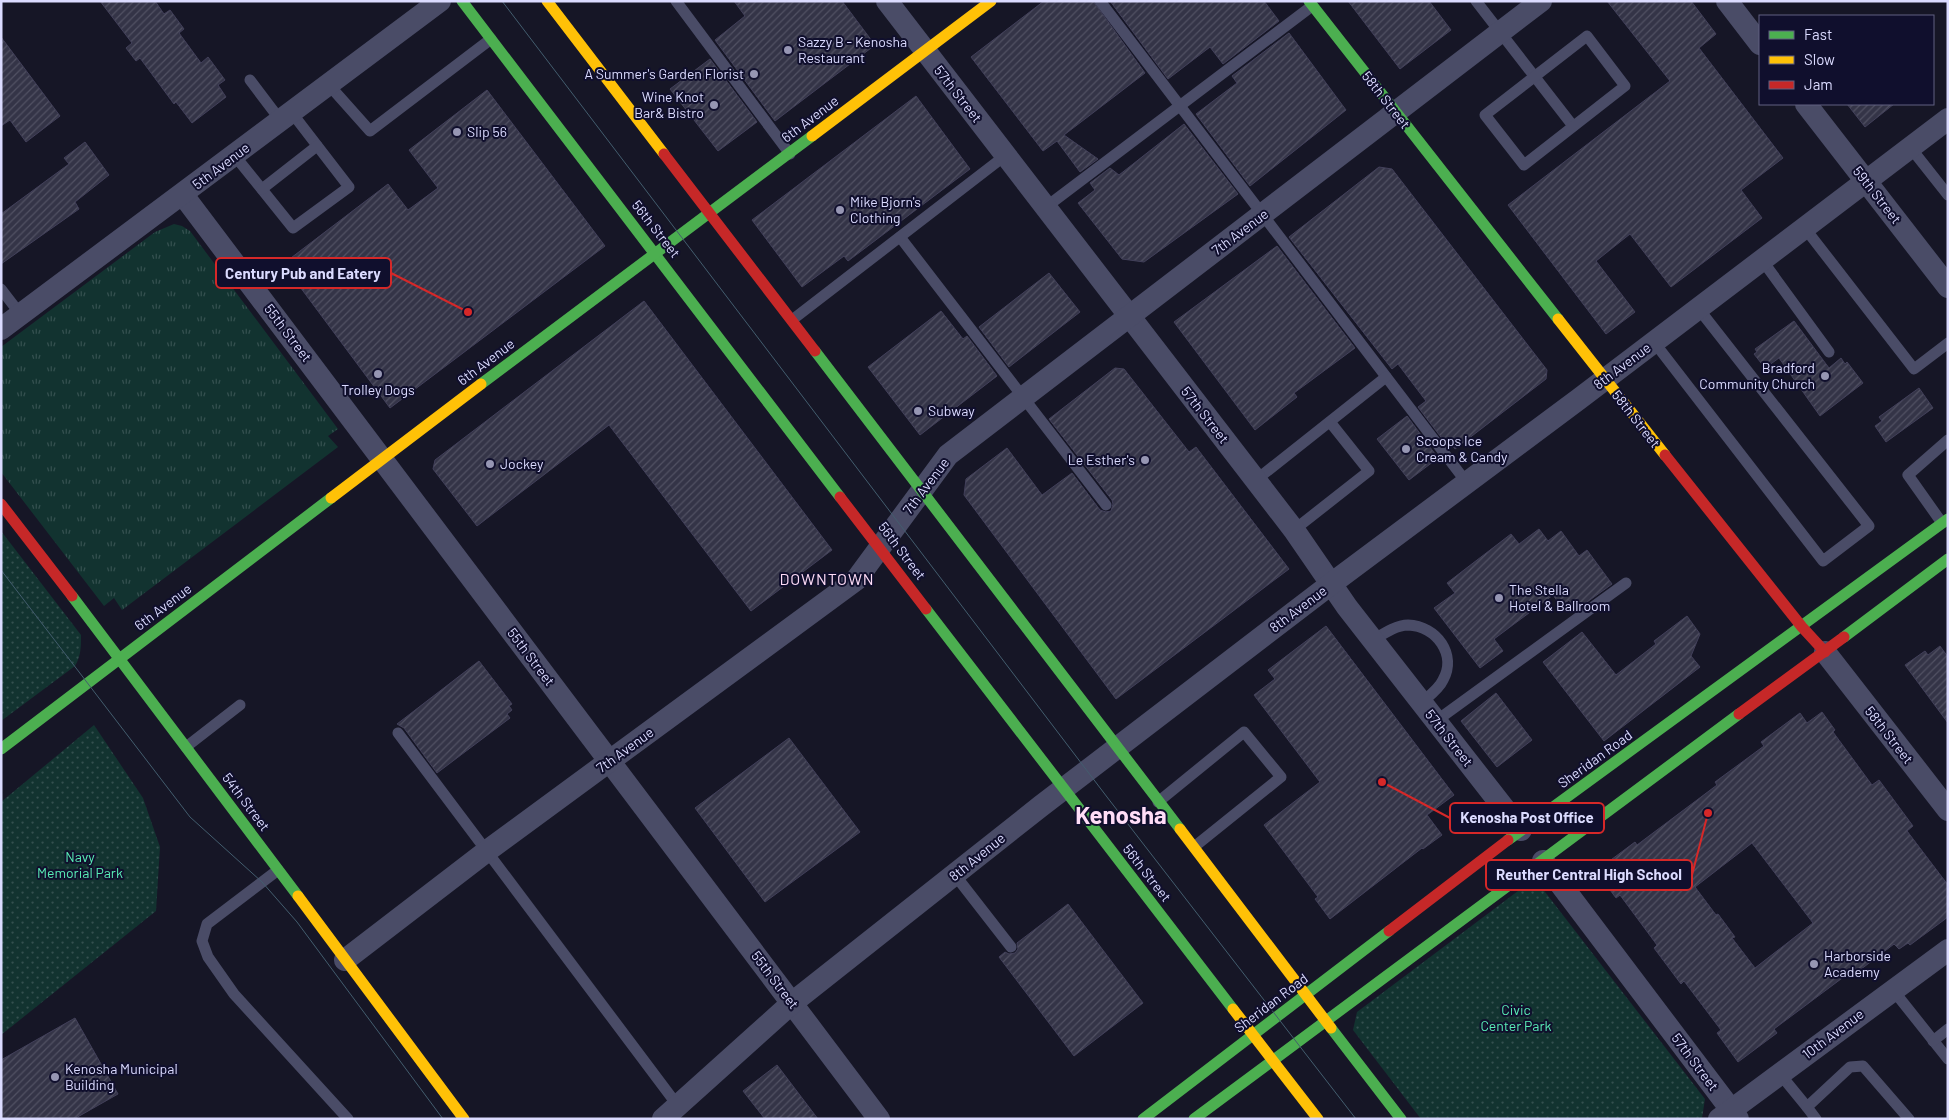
<svg xmlns="http://www.w3.org/2000/svg" width="1949" height="1120" viewBox="0 0 1949 1120" font-family="Barlow,sans-serif">
	<defs>
		<pattern id="grass-tufts" width="24" height="20" patternUnits="userSpaceOnUse" patternTransform="scale(1.25)"><rect width="24" height="20" fill="#123330"/><path d="M3 7l-1-3M5 7V3M7 7l1-3M15 17l-1-3M17 17v-4M19 17l1-3" fill="none" stroke="#34504f"/></pattern>
		<pattern id="park-dots" width="8" height="8" patternUnits="userSpaceOnUse" patternTransform="scale(1.25)"><rect width="8" height="8" fill="#123330"/><path d="M2 2h.1M6 6h.1" fill="none" stroke="#34504f" stroke-width="1.8" stroke-linecap="round"/></pattern>
		<pattern id="building-hatch" width="6" height="6" patternUnits="userSpaceOnUse" patternTransform="scale(1.25)"><rect width="6" height="6" fill="#343447"/><path d="M-1 1l2-2M0 6l6-6M5 7l2-2" fill="none" stroke="#515163"/></pattern>
	</defs>
	<rect width="100%" height="100%" fill="#161626"/>
	<polygon fill="url(#grass-tufts)" points="174,224 182,226 190,231 338,429 328,436 338,447 122,610 114,598 104,606 1,472 1,347 155,232"/>
	<g fill="url(#park-dots)">
		<path d="M1 531 81 635C81 646 81 656 75 666L1 721Z"/>
		<polygon points="94,725 143,798 160,847 156,911 1,1035 1,802"/>
		<polygon points="1522,888 1542,888 1705,1099 1702,1118 1421,1119 1353,1030 1357,1012"/>
	</g>
	<g fill="url(#building-hatch)" stroke="#42405a" fill-rule="evenodd">
		<polygon points="100,1 155,1 164,14 170,10 184,29 179,33 201,63 208,57 225,80 218,85 226,97 192,123 176,102 174,104 140,58 136,61 126,48 132,43"/>
		<polygon points="734,1 842,1 875,45 775,121 715,40 745,16"/>
		<polygon points="1044,1 1093,1 1145,73 1064,135 1098,159 1080,172 1057,141 1043,151 971,57"/>
		<polygon points="1110,1 1264,1 1279,21 1223,64 1210,47 1168,79"/>
		<polygon points="1348,1 1429,1 1451,30 1400,69"/>
		<polygon points="1607,1 1691,1 1716,34 1699,48 1783,158 1741,190 1762,218 1671,287 1630,234 1596,261 1635,312 1606,334 1508,205 1670,81"/>
		<polygon points="1289,33 1346,110 1250,186 1196,114 1237,83 1232,76"/>
		<polygon points="1,37 60,116 26,142 10,120 1,126"/>
		<polygon points="710,59 757,122 718,151 670,89"/>
		<polygon points="487,90 605,246 390,408 283,264 388,184 408,210 438,188 409,150"/>
		<polygon points="916,96 970,169 848,261 844,256 802,287 752,220"/>
		<polygon points="1847,104 1894,104 1865,127"/>
		<polygon points="1184,124 1238,194 1144,262 1122,259 1078,203 1095,190 1090,183 1110,168 1119,175"/>
		<polygon points="85,142 109,175 75,202 79,209 1,264 1,214 69,164 64,158"/>
		<polygon points="1379,167 1392,169 1547,370 1546,379 1455,449 1453,446 1450,449 1418,407 1426,401 1398,364 1392,369 1289,237"/>
		<polygon points="1277,246 1355,348 1294,393 1297,397 1255,430 1174,322"/>
		<polygon points="1049,273 1080,312 1009,367 979,327"/>
		<polygon points="644,301 832,550 751,611 609,425 477,526 433,469 435,460"/>
		<polygon points="941,311 963,339 967,336 997,376 920,435 868,367"/>
		<polygon points="1794,321 1829,368 1841,358 1845,364 1847,362 1863,383 1820,416 1779,358 1765,368 1754,354 1757,352 1755,349"/>
		<polygon points="1115,368 1124,369 1189,452 1196,447 1289,569 1116,699 964,495 966,479 1007,448 1042,495 1072,473 1100,510 1106,512 1111,511 1113,504 1112,500 1049,419"/>
		<polygon points="1919,388 1933,408 1886,442 1875,426 1882,421 1879,417"/>
		<polygon points="1407,416 1438,458 1409,480 1377,439"/>
		<polygon points="1539,529 1548,541 1561,531 1579,556 1587,550 1612,584 1576,610 1569,600 1561,606 1553,595 1494,639 1503,651 1480,668 1434,608 1455,593 1447,583 1511,534 1519,544"/>
		<polygon points="1687,616 1700,634 1691,656 1700,667 1604,741 1543,662 1582,632 1616,675 1656,644 1654,641"/>
		<polygon points="1326,626 1454,795 1427,815 1442,835 1423,849 1422,848 1330,919 1315,899 1318,897 1264,825 1320,782 1254,695 1275,679 1268,670"/>
		<polygon points="1940,646 1948,657 1948,723 1905,665 1925,651 1928,655"/>
		<polygon points="479,661 512,704 509,706 512,710 507,714 510,718 437,773 404,728 397,724"/>
		<polygon points="1496,693 1532,740 1497,767 1461,721"/>
		<path d="M1822 712 1835 730 1833 732 1872 785 1879 780 1913 826 1907 831 1948 885V917L1910 945 1908 943 1899 949 1894 944 1856 973 1853 970 1774 1029 1777 1033 1738 1062 1717 1033 1721 1030 1684 981 1681 984 1654 948 1657 945 1620 895 1616 898 1596 871 1635 842 1637 845 1717 785 1715 782 1764 746 1761 742 1800 713 1807 723ZM1752 843 1813 923 1755 968 1732 938 1735 937 1718 914 1716 915 1695 887Z"/>
		<polygon points="789,738 860,832 765,902 695,808"/>
		<polygon points="1068,904 1143,1003 1074,1056 999,957 1005,952 1009,954 1015,953 1018,949 1017,943"/>
		<polygon points="75,1018 118,1094 74,1119 1,1119 1,1060"/>
		<polygon points="777,1065 818,1119 765,1119 743,1091"/>
	</g>
	<g fill="none" stroke-linecap="round" stroke-linejoin="round">
		<g stroke="#4a4c67" stroke-width="11">
			<polyline points="676,1 790,154"/>
			<polyline points="1100,1 1467,483"/>
			<polyline points="1476,1 1573,126"/>
			<polygon points="1587,36 1625,86 1524,165 1485,115"/>
			<polyline points="250,80 281,121"/>
			<polyline points="329,85 370,131 491,39"/>
			<polyline points="1910,147 1948,195"/>
			<polyline points="235,156 293,228 349,187 292,113"/>
			<polyline points="262,189 317,146"/>
			<polyline points="1046,207 1312,6"/>
			<polyline points="1804,227 1914,369 1948,343"/>
			<polyline points="900,237 1106,505"/>
			<polyline points="1762,260 1829,352"/>
			<polyline points="1,289 21,315"/>
			<polyline points="792,320 1006,155"/>
			<polyline points="1654,342 1823,561 1869,526 1698,308"/>
			<polyline points="1256,480 1386,377"/>
			<polyline points="1942,523 1908,475 1948,440"/>
			<polyline points="1294,530 1369,471 1330,422"/>
			<path d="M1373 640C1383 634 1396 625 1408 625 1437 626 1457 655 1443 680 1439 689 1429 696 1421 703"/>
			<polyline points="1436,721 1626,583"/>
			<polyline points="398,733 678,1106"/>
			<polyline points="186,747 240,705"/>
			<polyline points="1158,802 1244,732 1281,777 1194,847"/>
			<polyline points="278,870 207,924 202,941 208,957 234,994 348,1119"/>
			<polyline points="955,875 1011,947"/>
			<polyline points="1893,990 1948,1059"/>
			<polyline points="1933,1041 1948,1029"/>
			<polyline points="1780,1074 1807,1107"/>
			<polyline points="1816,1119 1807,1107 1850,1067 1863,1066 1909,1119"/>
		</g>
		<g stroke="#4a4c67" stroke-width="22">
			<polyline points="887,1 1294,530 1347,607 1521,830"/>
			<polyline points="1727,1 1760,44"/>
			<polyline points="1806,104 1948,287"/>
			<polyline points="183,195 879,1119"/>
			<polyline points="1,329 440,1"/>
			<polyline points="1825,652 1948,810"/>
			<polyline points="1543,861 1738,1119"/>
			<polyline points="345,960 487,851 856,580 948,455 1541,1"/>
			<polyline points="663,1119 792,1003 1041,806 1331,584 1579,399 1948,119"/>
			<polyline points="1719,1119 1948,950"/>
		</g>
		<g stroke="#4caf50" stroke-width="11">
			<polyline points="462,1 840,497"/>
			<polyline points="1309,1 1558,319"/>
			<polyline points="815,351 1180,829"/>
			<polyline points="481,384 812,136"/>
			<polyline points="72,596 298,896"/>
			<polyline points="926,609 1233,1009"/>
			<polyline points="1844,637 1948,559"/>
			<polyline points="1,749 331,498"/>
			<polyline points="1508,840 1948,519"/>
			<polyline points="1331,1028 1401,1119"/>
			<polyline points="1143,1119 1389,931"/>
			<polyline points="1194,1119 1739,714"/>
		</g>
		<g stroke="#ffc107" stroke-width="11">
			<polyline points="547,1 664,154"/>
			<polyline points="812,136 991,1"/>
			<polyline points="1558,319 1665,455"/>
			<polyline points="331,498 481,384"/>
			<polyline points="1180,829 1331,1028"/>
			<polyline points="298,896 464,1119"/>
			<polyline points="1233,1009 1318,1119"/>
		</g>
		<g stroke="#c62828" stroke-width="11">
			<polyline points="664,154 815,351"/>
			<polyline points="1665,455 1802,627 1825,652"/>
			<polyline points="840,497 926,609"/>
			<polyline points="1,504 72,596"/>
			<polyline points="1739,714 1844,637"/>
			<polyline points="1389,931 1508,840"/>
		</g>
		<g stroke="#435d6e" stroke-width="1">
			<polyline points="502,1 1107,797 1356,1119"/>
			<polyline points="1,570 190,817 262,882 297,922 443,1119"/>
		</g>
	</g>
	<g fill="#9696b3" stroke="#100f2d" stroke-width="2">
		<circle cx="788" cy="50" r="5"/>
		<circle cx="754" cy="74" r="5"/>
		<circle cx="714" cy="105" r="5"/>
		<circle cx="457" cy="132" r="5"/>
		<circle cx="840" cy="210" r="5"/>
		<circle cx="378" cy="374" r="5"/>
		<circle cx="1825" cy="376" r="5"/>
		<circle cx="918" cy="411" r="5"/>
		<circle cx="1406" cy="449" r="5"/>
		<circle cx="1145" cy="460" r="5"/>
		<circle cx="490" cy="464" r="5"/>
		<circle cx="1499" cy="598" r="5"/>
		<circle cx="1814" cy="964" r="5"/>
		<circle cx="55" cy="1077" r="5"/>
	</g>
	<g text-anchor="middle" stroke-width="4" stroke-linejoin="round" paint-order="stroke">
		<g font-size="14" fill="#dbdbff" stroke="#100f2d" text-anchor="start">
			<text x="798" y="47">Sazzy B - Kenosha<tspan x="798" dy="16">Restaurant</tspan></text>
			<text x="744" y="79" text-anchor="end">A Summer's Garden Florist</text>
			<text x="704" y="102" text-anchor="end">Wine Knot<tspan x="704" dy="16">Bar&amp; Bistro</tspan></text>
			<text x="467" y="137">Slip 56</text>
			<text x="850" y="207">Mike Bjorn's<tspan x="850" dy="16">Clothing</tspan></text>
			<text x="1815" y="373" text-anchor="end">Bradford<tspan x="1815" dy="16">Community Church</tspan></text>
			<text x="378" y="395" text-anchor="middle">Trolley Dogs</text>
			<text x="928" y="416">Subway</text>
			<text x="1416" y="446">Scoops Ice<tspan x="1416" dy="16">Cream &amp; Candy</tspan></text>
			<text x="1135" y="465" text-anchor="end">Le Esther's</text>
			<text x="500" y="469">Jockey</text>
			<text x="1509" y="595">The Stella<tspan x="1509" dy="16">Hotel &amp; Ballroom</tspan></text>
			<text x="1824" y="961">Harborside<tspan x="1824" dy="16">Academy</tspan></text>
			<text x="65" y="1074">Kenosha Municipal<tspan x="65" dy="16">Building</tspan></text>
		</g>
		<g font-size="14" fill="#dbdbff" stroke="#100f2d">
			<text transform="translate(958 94) rotate(52)" y="5">57th Street</text>
			<text transform="translate(1386 100) rotate(52)" y="5">58th Street</text>
			<text transform="translate(810 119) rotate(-37)" y="5">6th Avenue</text>
			<text transform="translate(221 166) rotate(-37)" y="5">5th Avenue</text>
			<text transform="translate(1877 195) rotate(52)" y="5">59th Street</text>
			<text transform="translate(656 229) rotate(52)" y="5">56th Street</text>
			<text transform="translate(1240 232) rotate(-37)" y="5">7th Avenue</text>
			<text transform="translate(288 333) rotate(53)" y="5">55th Street</text>
			<text transform="translate(486 362) rotate(-37)" y="5">6th Avenue</text>
			<text transform="translate(1622 366) rotate(-37)" y="5">8th Avenue</text>
			<text transform="translate(1205 415) rotate(52)" y="5">57th Street</text>
			<text transform="translate(1636 419) rotate(52)" y="5">58th Street</text>
			<text transform="translate(926 486) rotate(-53)" y="5">7th Avenue</text>
			<text transform="translate(902 551) rotate(53)" y="5">56th Street</text>
			<text transform="translate(163 607) rotate(-37)" y="5">6th Avenue</text>
			<text transform="translate(1298 609) rotate(-37)" y="5">8th Avenue</text>
			<text transform="translate(531 657) rotate(53)" y="5">55th Street</text>
			<text transform="translate(1889 735) rotate(52)" y="5">58th Street</text>
			<text transform="translate(1449 738) rotate(52)" y="5">57th Street</text>
			<text transform="translate(625 750) rotate(-36)" y="5">7th Avenue</text>
			<text transform="translate(1595 759) rotate(-36)" y="5">Sheridan Road</text>
			<text transform="translate(246 802) rotate(53)" y="5">54th Street</text>
			<text transform="translate(977 857) rotate(-39)" y="5">8th Avenue</text>
			<text transform="translate(1147 873) rotate(52)" y="5">56th Street</text>
			<text transform="translate(775 980) rotate(53)" y="5">55th Street</text>
			<text transform="translate(1271 1003) rotate(-37)" y="5">Sheridan Road</text>
			<text transform="translate(1833 1034) rotate(-37)" y="5">10th Avenue</text>
			<text transform="translate(1695 1062) rotate(53)" y="5">57th Street</text>
		</g>
		<g font-size="14" fill="#59edb6" stroke="#100f2d">
			<text x="80" y="862">Navy<tspan x="80" dy="16">Memorial Park</tspan></text>
			<text x="1516" y="1015">Civic<tspan x="1516" dy="16">Center Park</tspan></text>
		</g>
		<g font-size="16" letter-spacing="1" fill="#ffddf7" stroke="#100f2d">
			<text x="827" y="585">DOWNTOWN</text>
		</g>
		<g font-size="24" font-weight="bold" fill="#ffddf7" stroke="#100f2d">
			<text x="1121" y="824">Kenosha</text>
		</g>
	</g>
	<path fill="none" stroke="#d62828" stroke-width="2" d="M468 312L391 273M1382 782L1450 818M1708 813L1692 875"/>
	<g fill="#d62828" stroke="#100f2d" stroke-width="2">
		<circle cx="468" cy="312" r="5"/>
		<circle cx="1382" cy="782" r="5"/>
		<circle cx="1708" cy="813" r="5"/>
	</g>
	<g fill="#100f2d" stroke="#d62828" stroke-width="2">
		<rect x="216" y="258" width="175" height="30" rx="5"/>
		<rect x="1450" y="803" width="154" height="30" rx="5"/>
		<rect x="1486" y="860" width="206" height="30" rx="5"/>
	</g>
	<g font-size="15" text-anchor="middle" font-weight="bold" fill="#dbdbff">
		<text x="303" y="279">Century Pub and Eatery</text>
		<text x="1527" y="823">Kenosha Post Office</text>
		<text x="1589" y="880">Reuther Central High School</text>
	</g>
	<rect width="1949" height="1120" fill="none" stroke="#dbdbff" stroke-width="5"/>
	<rect x="1759" y="15" width="175" height="90" fill="#100f2d" stroke="#616181"/>
	<rect x="1769" y="31" width="25" height="8" fill="#4caf50" stroke="#616181"/>
	<text x="1804" y="40" font-size="15" fill="#dbdbff">Fast</text>
	<rect x="1769" y="56" width="25" height="8" fill="#ffc107" stroke="#616181"/>
	<text x="1804" y="65" font-size="15" fill="#dbdbff">Slow</text>
	<rect x="1769" y="81" width="25" height="8" fill="#c62828" stroke="#616181"/>
	<text x="1804" y="90" font-size="15" fill="#dbdbff">Jam</text>
</svg>
